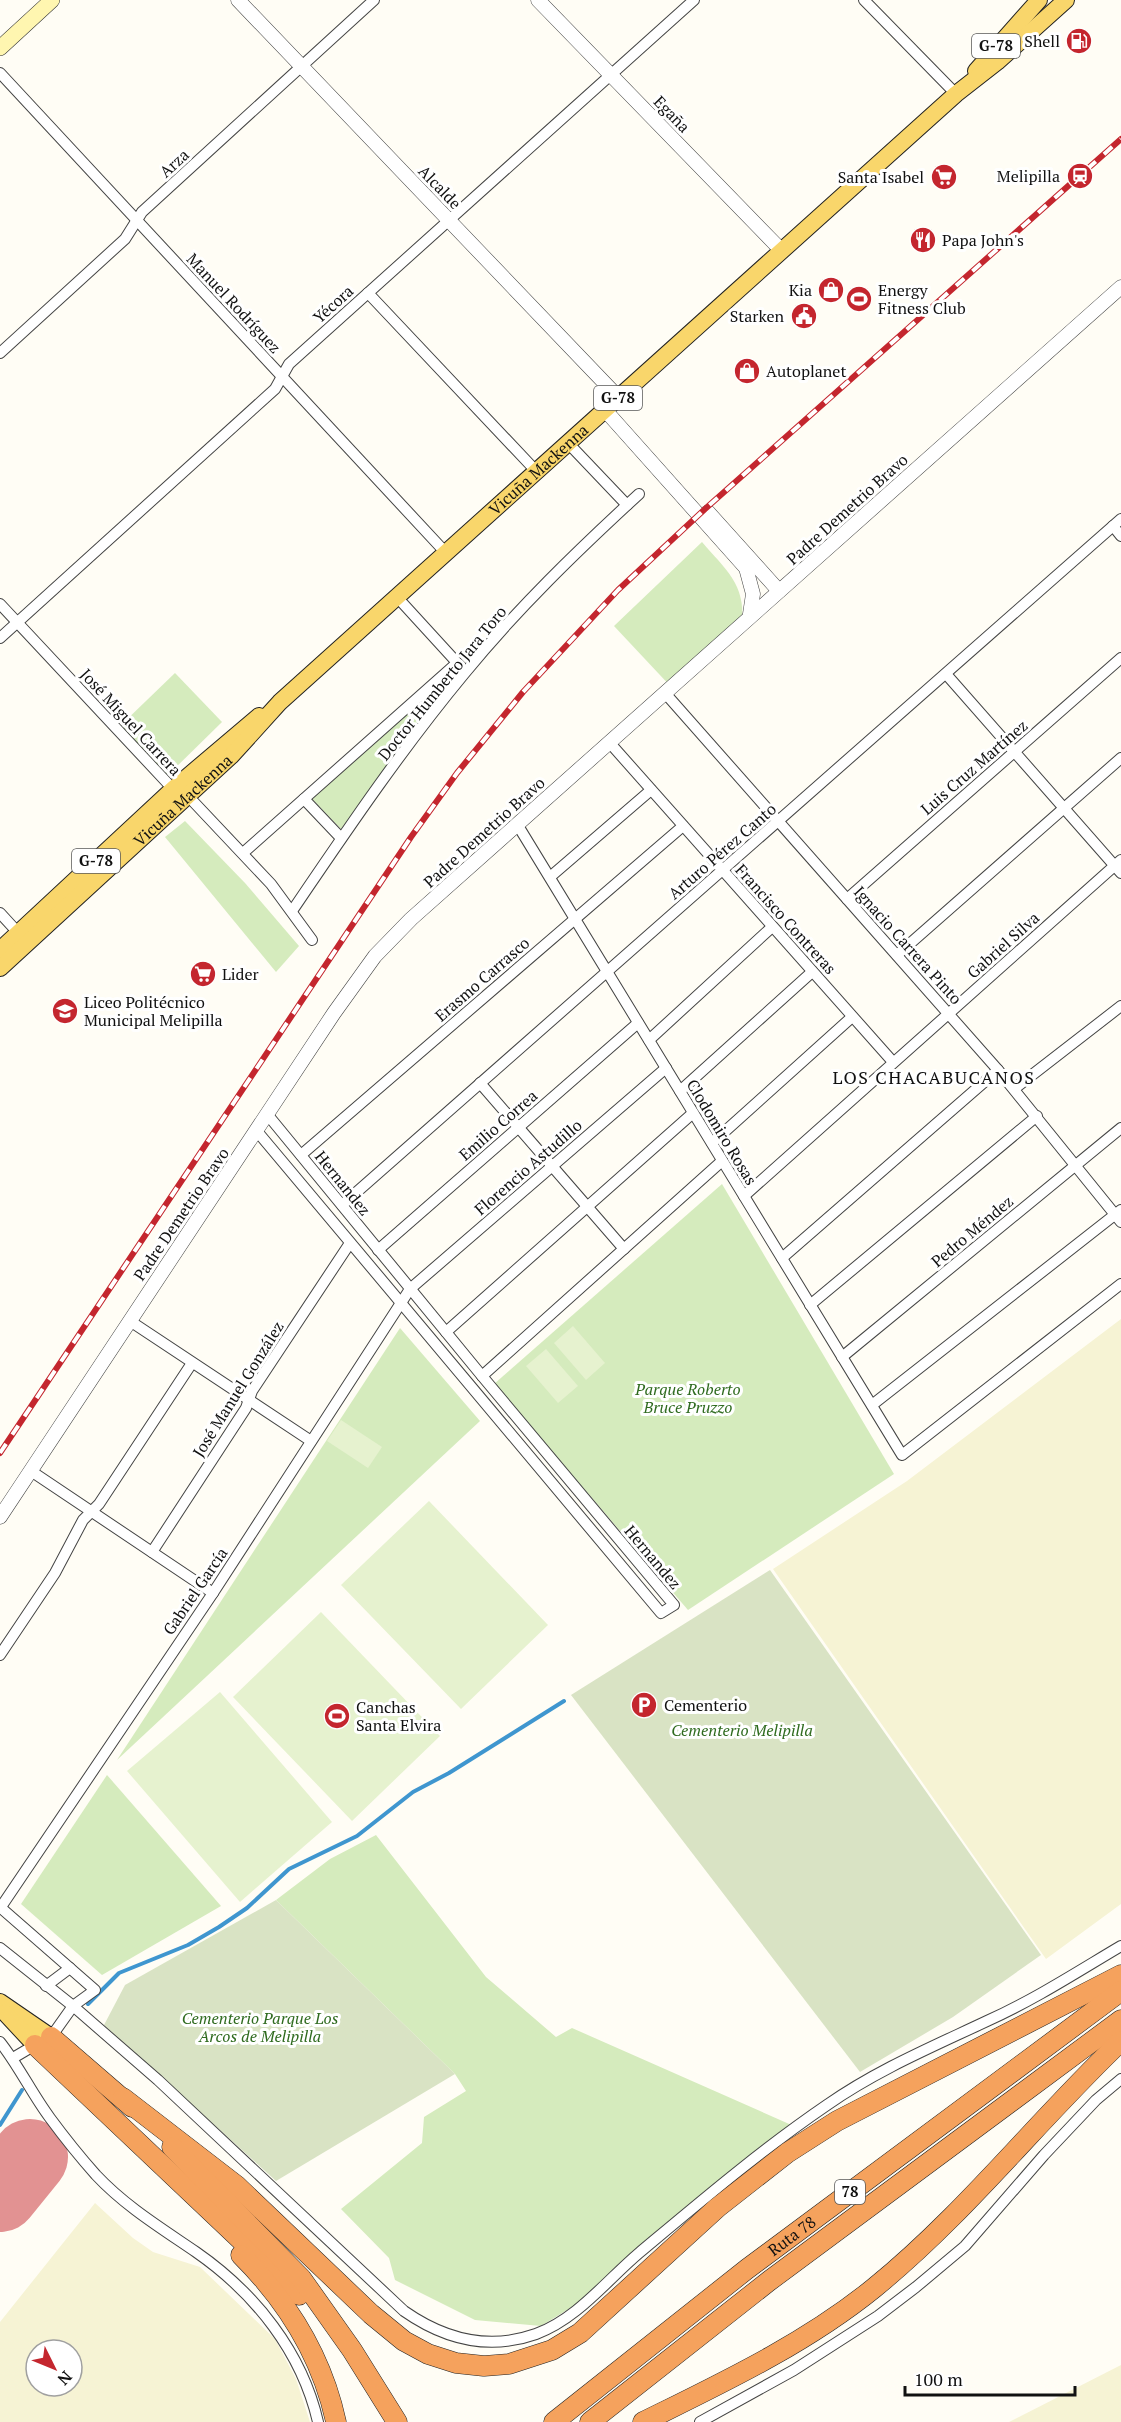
<svg xmlns="http://www.w3.org/2000/svg" width="1121" height="2422" viewBox="0 0 1121 2422" font-family="'PT Serif',serif">
	<rect width="100%" height="100%" fill="#fffdf5"/>
	<g fill="#f6f3d4" fill-rule="evenodd">
		<polygon points="1121,1319 1121,1904 1046,1959 773,1569 907,1481"/>
		<path d="M95 2203 133 2238 153 2252 200 2267 275 2339 296 2379 310 2422H0V2322ZM36 2350H72V2386H36Z"/>
		<polygon points="1121,2365 1121,2422 1009,2422"/>
	</g>
	<g fill="#d5ebbd">
		<path d="M702 542C725 569 746 584 742 623L674 690 614 626Z"/>
		<polygon points="175,673 222,722 166,777 118,728"/>
		<polygon points="439,684 444,690 341,829 312,799"/>
		<polygon points="185,821 245,883 299,946 276,972 165,837"/>
		<polygon points="722,1184 894,1474 688,1610 494,1384"/>
		<polygon points="400,1328 480,1421 117,1760"/>
		<polygon points="107,1775 221,1906 102,1975 21,1904"/>
		<polygon points="376,1835 486,1977 556,2037 572,2028 796,2127 593,2294 541,2326 475,2320 395,2280 389,2258 341,2209 422,2143 424,2117 466,2091 455,2074 276,1900 330,1859"/>
	</g>
	<g fill="#d9e3c4">
		<polygon points="770,1570 1041,1955 953,2017 860,2072 571,1695"/>
		<polygon points="276,1900 455,2074 276,2181 104,2025 125,1985"/>
	</g>
	<g fill="#e6f2cf">
		<polygon points="573,1326 605,1363 586,1380 554,1343"/>
		<polygon points="546,1349 578,1386 558,1403 526,1366"/>
		<polygon points="341,1420 382,1447 368,1468 327,1441"/>
		<polygon points="429,1501 548,1625 461,1709 341,1585"/>
		<polygon points="321,1612 440,1736 352,1821 233,1697"/>
		<polygon points="220,1692 332,1822 240,1902 127,1771"/>
	</g>
	<g fill="none" stroke-linecap="round" stroke-linejoin="round">
		<g stroke="#3f96cf" stroke-width="4">
			<polyline points="88,2004 119,1973 188,1945 219,1927 247,1908 289,1869 357,1836 413,1792 449,1773 564,1701"/>
			<polyline points="0,2125 22,2090"/>
		</g>
		<polyline stroke="#e29292" stroke-width="76" points="0,2194 30,2157"/>
		<g stroke="#444" stroke-width="12">
			<g id="minor">
				<polyline points="864,0 956,94"/>
				<polyline points="0,73 446,553"/>
				<polyline points="368,293 536,471"/>
				<polyline points="0,353 125,239 142,212 374,0"/>
				<polyline points="568,443 627,505"/>
				<polyline points="1113,526 1121,536"/>
				<polyline points="397,597 461,667"/>
				<polyline points="0,604 173,789 188,796 271,884 312,940"/>
				<polyline points="0,638 275,389 289,364 694,0"/>
				<polyline points="946,674 1121,873"/>
				<polyline points="665,693 998,1070 1121,1222"/>
				<polyline points="609,742 893,1062"/>
				<polyline points="304,799 341,838"/>
				<polyline points="517,824 902,1455 1121,1284"/>
				<polyline points="243,853 457,663"/>
				<polyline points="550,877 651,790"/>
				<polyline points="847,899 1121,658"/>
				<path d="M292 911C347 830 401 750 464 674 517 609 577 551 639 494"/>
				<polyline points="0,913 22,937"/>
				<polyline points="897,955 1121,758"/>
				<polyline points="649,1040 772,927"/>
				<polyline points="480,1083 624,1249"/>
				<polyline points="1014,1089 1121,1006"/>
				<polyline points="680,1091 812,972"/>
				<polyline points="256,1130 661,1613 674,1605 482,1376 267,1114"/>
				<polyline points="712,1143 852,1017"/>
				<polyline points="301,1155 683,826"/>
				<polyline points="744,1196 1121,860"/>
				<polyline points="342,1205 1121,519"/>
				<polyline points="378,1250 638,1023"/>
				<polyline points="782,1258 998,1070"/>
				<polyline points="810,1305 1037,1116"/>
				<polyline points="130,1321 311,1441"/>
				<polyline points="446,1332 693,1113"/>
				<polyline points="842,1357 1121,1128"/>
				<polyline points="482,1376 722,1161"/>
				<polyline points="872,1405 1121,1210"/>
				<polyline points="31,1471 213,1593"/>
				<polyline points="152,1552 246,1408 252,1391 350,1243"/>
				<polyline points="0,1655 55,1573 83,1520 99,1504 192,1363"/>
				<polyline points="0,1907 95,1990 73,2006 51,2037"/>
				<polyline points="1,1907 213,1593 410,1289 666,1068"/>
				<path d="M0 1948 73 2006 158 2080 404 2311C444 2339 488 2351 536 2334 577 2319 606 2281 639 2253 700 2202 761 2150 827 2105 877 2070 932 2047 987 2021 1034 2000 1077 1972 1121 1946"/>
				<polyline points="46,1986 70,1968"/>
				<path d="M0 2042C19 2066 32 2094 50 2118 64 2137 80 2157 96 2175 125 2206 161 2228 196 2252 255 2293 302 2352 318 2422"/>
				<polyline points="13,2058 35,2045"/>
				<polyline points="700,2422 794,2370 878,2316 916,2287 965,2246 1044,2155 1096,2100 1121,2079"/>
			</g>
		</g>
		<g stroke="#444" stroke-width="15">
			<g id="tertiary">
				<polyline points="238,0 619,398"/>
				<polyline points="538,0 782,251"/>
				<polyline points="605,410 746,568 753,594 750,614"/>
				<polyline points="708,512 779,591"/>
				<polyline points="0,1517 334,1013 375,956 411,919 1121,287"/>
			</g>
		</g>
		<g stroke="#333" stroke-width="16">
			<polyline id="secondary" points="0,48 52,0"/>
		</g>
		<g stroke="#222" stroke-width="18">
			<g id="primary">
				<polyline points="976,71 1039,0"/>
				<polyline points="0,950 173,789 259,716"/>
				<path id="s1" d="M0 968 232 755 280 702 956 94 997 62 1066 0"/>
				<polyline points="0,2002 51,2037"/>
				<polyline points="5,2013 35,2045"/>
			</g>
		</g>
		<g stroke="#222" stroke-width="21">
			<g id="motorway">
				<polyline points="51,2037 132,2107"/>
				<polyline points="35,2045 299,2295"/>
				<polyline points="123,2098 237,2186 371,2314 404,2341 428,2354 456,2363 484,2366 509,2364 552,2350 580,2333 718,2207 787,2153 837,2121 1121,1975"/>
				<polyline points="172,2147 301,2278 352,2350 397,2422"/>
				<path d="M241 2255C288 2302 322 2357 336 2422"/>
				<path id="s2" d="M554 2422 747 2269 1121 1991"/>
				<polyline points="590,2422 769,2281 1121,2020"/>
				<path d="M643 2422C722 2383 805 2344 874 2288 965 2214 1037 2121 1121 2041"/>
			</g>
		</g>
		<use href="#minor" stroke="#fff" stroke-width="10"/>
		<use href="#tertiary" stroke="#fff" stroke-width="14"/>
		<use href="#secondary" stroke="#fff6b0" stroke-width="15"/>
		<use href="#primary" stroke="#f9d66b" stroke-width="16"/>
		<use href="#motorway" stroke="#f5a25d" stroke-width="20"/>
		<g stroke="#c4262e" stroke-width="6">
			<polyline id="rail" points="0,1453 411,837 457,773 523,692 618,590 705,509 1121,139"/>
		</g>
		<use href="#rail" stroke="#fff" stroke-width="4" stroke-dasharray="11" stroke-linecap="butt"/>
	</g>
	<defs>
		<g id="fuel-disc" transform="scale(1.35)"><circle r="9.5" fill="#c4262e" stroke="#fff"/><path d="M-5.5-6h7V0h2V4h1.3V-2.5L3-4.5l.8-.8L6-3V5H2.5V1h-1V6h-7ZM-4.2-4.7v3.2H.2V-4.7Z" fill="#fff"/></g>
		<g id="station-disc" transform="scale(1.35)"><circle r="9.5" fill="#c4262e" stroke="#fff"/><path d="M-3-6H3Q5-6 5-4V2Q5 4 3 4L4.5 6H3L1.5 4h-3L-3 6H-4.5L-3 4Q-5 4-5 2V-4Q-5-6-3-6ZM-3.5-4v3h7v-3ZM-3.5 1v1.5H-2V1ZM2 1v1.5H3.5V1Z" fill="#fff"/></g>
		<g id="supermarket-disc" transform="scale(1.35)"><circle r="9.5" fill="#c4262e" stroke="#fff"/><path d="M-6-5.5h2.5l.6 2H6L4.5 2H-2.5L-4.4-4H-6ZM-1.5 3.2a1.3 1.3 0 1 0 .1 0ZM3 3.2a1.3 1.3 0 1 0 .1 0Z" fill="#fff"/></g>
		<g id="restaurant-disc" transform="scale(1.35)"><circle r="9.5" fill="#c4262e" stroke="#fff"/><path d="M-5-6h1v4h1v-4h1v4h1v-4h1v5L-1.5 .5V6h-2V.5L-5-1ZM5-6V6H3V1.5H1.5Q1.5-4 5-6Z" fill="#fff"/></g>
		<g id="shop-disc" transform="scale(1.35)"><circle r="9.5" fill="#c4262e" stroke="#fff"/><path d="M-5-2.5h2.3a2.7 3.5 0 0 1 5.4 0H5L5.5 6h-11ZM-1.5-2.5h3a1.5 2.3 0 0 0-3 0Z" fill="#fff"/></g>
		<g id="stadium-disc" transform="scale(1.35)"><circle r="9.5" fill="#c4262e" stroke="#fff"/><path d="M0-5a6.5 5 0 1 0 0 10a6.5 5 0 1 0 0-10ZM-3.5-1.8h7v3.6h-7Z" fill="#fff"/></g>
		<g id="civic-disc" transform="scale(1.35)"><circle r="9.5" fill="#c4262e" stroke="#fff"/><path d="M-.6-6.5H3V-4.5H.6V-3L4-1V1h2V6H-6V1h2V-1L-.6-3ZM-1.2 2.5V6h2.4V2.5Z" fill="#fff"/></g>
		<g id="school-disc" transform="scale(1.35)"><circle r="9.5" fill="#c4262e" stroke="#fff"/><path d="M0-5L7-2L0 1L-7-2ZM-4 1L0 2.5L4 1V4Q0 6-4 4Z" fill="#fff"/></g>
		<g id="parking-disc" transform="scale(1.35)"><circle r="9.5" fill="#c4262e" stroke="#fff"/><path d="M-3.5-5.5H1a3.5 3.5 0 0 1 0 7H-1V5.5H-3.5ZM-1-3.4V-.6H.8a1.4 1.4 0 0 0 0-2.8Z" fill="#fff"/></g>
	</defs>
	<g fill-rule="evenodd">
		<use href="#fuel-disc" x="1079" y="41"/>
		<use href="#station-disc" x="1080" y="176"/>
		<use href="#supermarket-disc" x="944" y="177"/>
		<use href="#restaurant-disc" x="923" y="240"/>
		<use href="#shop-disc" x="831" y="290"/>
		<use href="#stadium-disc" x="859" y="299"/>
		<use href="#civic-disc" x="804" y="316"/>
		<use href="#shop-disc" x="747" y="371"/>
		<use href="#supermarket-disc" x="203" y="974"/>
		<use href="#school-disc" x="65" y="1011"/>
		<use href="#parking-disc" x="644" y="1705"/>
		<use href="#stadium-disc" x="337" y="1716"/>
	</g>
	<g text-anchor="middle" stroke-width="6" stroke-linejoin="round" paint-order="stroke">
		<g fill="#fff" stroke="#585858" stroke-width="1.5">
			<rect x="972" y="34" width="48" height="24" rx="4.5"/>
			<rect x="594" y="386" width="48" height="24" rx="4.5"/>
			<rect x="72" y="849" width="48" height="24" rx="4.5"/>
			<rect x="835" y="2180" width="30" height="24" rx="4.5"/>
		</g>
		<g font-size="15" font-weight="bold" fill="#111">
			<text x="996" y="51">G-78</text>
			<text x="618" y="403">G-78</text>
			<text x="96" y="866">G-78</text>
			<text x="850" y="2197">78</text>
		</g>
		<g font-size="16" fill="#111" stroke="#fff" text-anchor="start">
			<text x="1060" y="47" text-anchor="end">Shell</text>
			<text x="1060" y="182" text-anchor="end">Melipilla</text>
			<text x="924" y="183" text-anchor="end">Santa Isabel</text>
			<text x="942" y="246">Papa John's</text>
			<text x="812" y="296" text-anchor="end">Kia</text>
			<text x="878" y="296">Energy<tspan x="878" dy="18">Fitness Club</tspan></text>
			<text x="784" y="322" text-anchor="end">Starken</text>
			<text x="766" y="377">Autoplanet</text>
			<text x="222" y="980">Lider</text>
			<text x="84" y="1008">Liceo Politécnico<tspan x="84" dy="18">Municipal Melipilla</tspan></text>
			<text x="664" y="1711">Cementerio</text>
			<text x="356" y="1713">Canchas<tspan x="356" dy="18">Santa Elvira</tspan></text>
		</g>
		<g font-size="16" fill="#111" stroke="#fff">
			<text transform="translate(672 114) rotate(46)" y="6">Egaña</text>
			<text transform="translate(174 163) rotate(-43)" y="6">Arza</text>
			<text transform="translate(440 187) rotate(46)" y="6">Alcalde</text>
			<text transform="translate(234 303) rotate(47)" y="6">Manuel Rodríguez</text>
			<text transform="translate(333 304) rotate(-42)" y="6">Yécora</text>
			<text dy="6" stroke="none"><textPath href="#s1" startOffset="734">Vicuña Mackenna</textPath></text>
			<text transform="translate(847 509) rotate(-42)" y="6">Padre Demetrio Bravo</text>
			<text transform="translate(442 683) rotate(-51)" y="6">Doctor Humberto Jara Toro</text>
			<text transform="translate(131 722) rotate(47)" y="6">José Miguel Carrera</text>
			<text transform="translate(974 767) rotate(-41)" y="6">Luis Cruz Martínez</text>
			<text dy="6" stroke="none"><textPath href="#s1" startOffset="248">Vicuña Mackenna</textPath></text>
			<text transform="translate(484 832) rotate(-42)" y="6">Padre Demetrio Bravo</text>
			<text transform="translate(722 851) rotate(-41)" y="6">Arturo Pérez Canto</text>
			<text transform="translate(786 919) rotate(48)" y="6">Francisco Contreras</text>
			<text transform="translate(908 945) rotate(48)" y="6">Ignacio Carrera Pinto</text>
			<text transform="translate(1003 945) rotate(-42)" y="6">Gabriel Silva</text>
			<text transform="translate(482 979) rotate(-41)" y="6">Erasmo Carrasco</text>
			<text transform="translate(498 1125) rotate(-41)" y="6">Emilio Correa</text>
			<text transform="translate(722 1132) rotate(59)" y="6">Clodomiro Rosas</text>
			<text transform="translate(528 1167) rotate(-41)" y="6">Florencio Astudillo</text>
			<text transform="translate(343 1183) rotate(51)" y="6">Hernandez</text>
			<text transform="translate(181 1214) rotate(-56)" y="6">Padre Demetrio Bravo</text>
			<text transform="translate(972 1231) rotate(-40)" y="6">Pedro Méndez</text>
			<text transform="translate(238 1389) rotate(-58)" y="6">José Manuel González</text>
			<text transform="translate(653 1557) rotate(50)" y="6">Hernandez</text>
			<text transform="translate(195 1591) rotate(-56)" y="6">Gabriel García</text>
			<text dy="6" stroke="none"><textPath href="#s2" startOffset="302">Ruta 78</textPath></text>
		</g>
		<g font-size="16" font-style="italic" fill="#2f6b1f" stroke="#fff">
			<text x="688" y="1395">Parque Roberto<tspan x="688" dy="18">Bruce Pruzzo</tspan></text>
			<text x="742" y="1736">Cementerio Melipilla</text>
			<text x="260" y="2024">Cementerio Parque Los<tspan x="260" dy="18">Arcos de Melipilla</tspan></text>
		</g>
		<g font-size="18" letter-spacing="1.5" fill="#111" stroke="#fff">
			<text x="934" y="1084">LOS CHACABUCANOS</text>
		</g>
	</g>
	<g transform="translate(54 2368) rotate(133)"><circle r="28" fill="#ffffff" stroke="#a0a0a0" stroke-width="1.5"/>
	<path d="M0-4.5L10 22L0 15L-10 22Z" fill="#c4262e"/>
	<text y="-9" font-size="16" font-weight="bold" text-anchor="middle" fill="#111111">N</text>
	</g>
	<path d="M905 2386v9h170v-9" fill="none" stroke="#111111" stroke-width="3"/>
	<text x="914" y="2386" font-size="18" fill="#111111" stroke="#ffffff" stroke-width="4.5" paint-order="stroke">100 m</text>
</svg>
